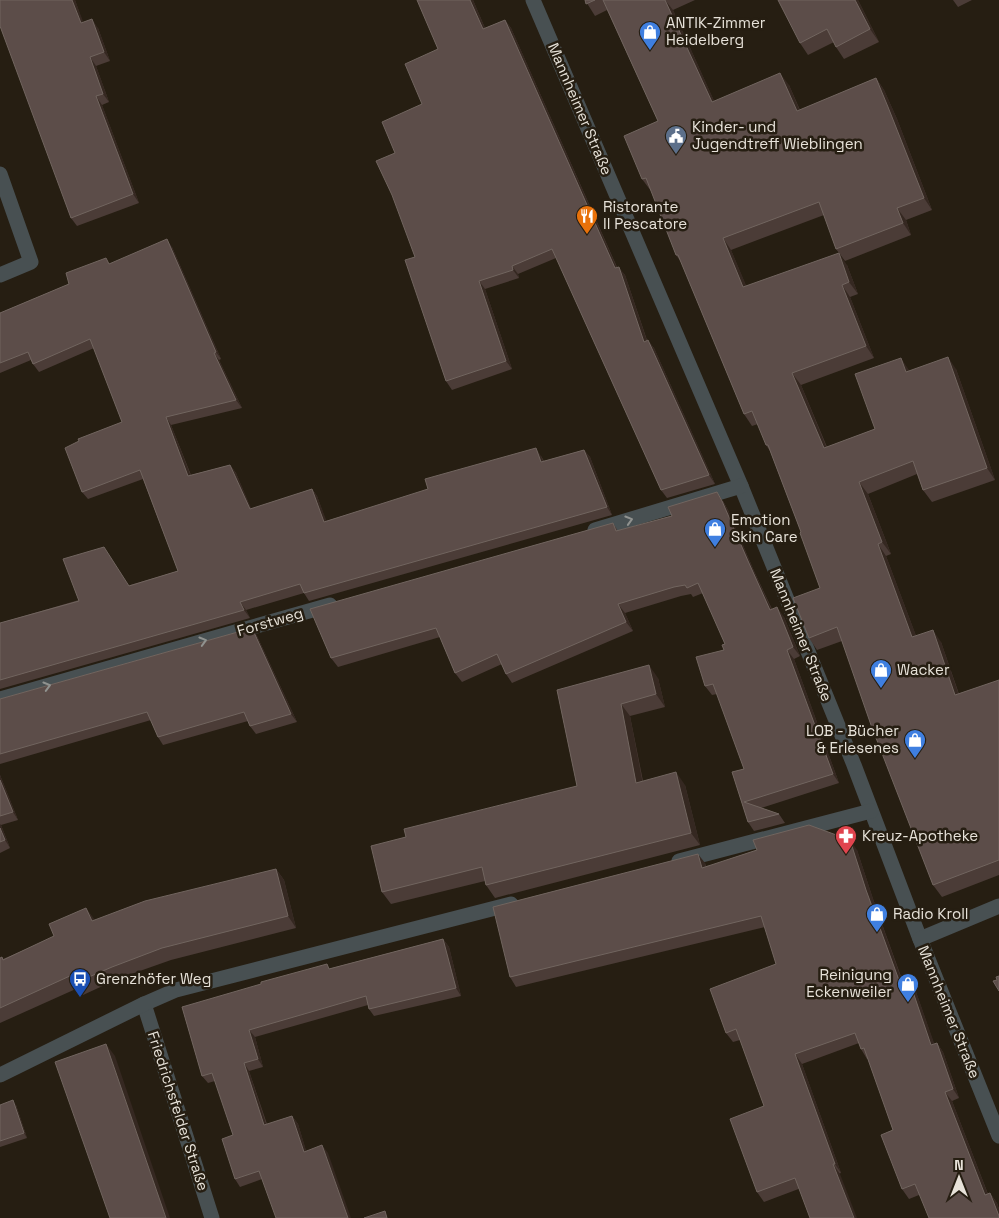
<svg xmlns="http://www.w3.org/2000/svg" width="999" height="1218" viewBox="0 0 999 1218" font-family="'Space Grotesk',sans-serif">
	<rect width="100%" height="100%" fill="#261e12"/>
	<g fill="none" stroke-linecap="round" stroke-linejoin="round">
		<g stroke="#485052" stroke-width="15">
			<polyline points="533,0 741,486 854,765 920,939 999,1136"/>
			<polyline points="0,174 31,262 0,275"/>
			<polyline points="595,530 741,486"/>
			<polyline points="0,699 330,605"/>
			<polyline points="679,861 871,811"/>
			<polyline points="920,939 999,906"/>
			<polyline points="144,1004 212,1218"/>
			<polyline points="0,1075 144,1004 176,990 511,904"/>
		</g>
	</g>
	<g fill="#4b3c37">
		<polygon points="0,0 75,0 83,23 98,28 110,61 96,66 109,102 102,105 139,203 77,226 71,218"/>
		<polygon points="417,0 473,0 485,28 505,20 511,28 617,267 625,275 647,340 654,348 715,484 667,498 661,490 556,258 518,274 519,278 485,289 512,369 452,390 446,381 415,257 395,153 422,104 438,49"/>
		<polygon points="585,0 695,0 673,10 714,101 789,85 800,110 876,78 884,90 897,119 932,210 906,220 911,235 845,261 836,249 824,215 731,250 746,286 847,265 858,294 850,297 874,358 801,385 827,447 875,429 909,371 956,369 995,480 932,502 923,490 917,474 868,494 891,554 886,556 916,636 941,642 959,694 999,680 999,875 942,897 933,885 842,641 817,650 809,638 820,588 801,532 770,451 766,445 758,424 752,426 744,414 681,262 676,255 652,191 651,191 642,179 658,121 607,10 595,16"/>
		<polygon points="858,0 879,42 844,59 836,47 834,42 808,55 800,43"/>
		<polygon points="953,0 972,0 958,7"/>
		<polygon points="172,247 221,359 219,360 242,408 171,425 191,475 230,465 236,473 251,509 312,489 317,496 326,521 541,456 544,461 584,450 590,457 612,515 309,601 304,593 246,610 250,618 0,689 0,623 178,571 143,479 88,499 82,492 122,422 94,348 39,372 33,364 31,360 0,373 0,313 69,284 110,264"/>
		<polygon points="723,501 728,510 754,571 772,609 784,617 800,656 794,659 839,783 761,808 779,814 785,823 754,831 748,822 732,772 744,769 717,694 712,695 705,686 724,650 725,644 703,593 693,597 691,594 681,596 625,613 633,631 512,683 506,674 502,664 462,682 455,673 440,637 338,667 331,658 613,523 618,531"/>
		<polygon points="252,628 257,636 297,722 256,734 250,726 248,721 163,745 158,737 151,720 0,764 0,699"/>
		<polygon points="658,678 665,707 630,716 643,781 685,785 700,845 495,898 486,885 485,881 391,904 382,892 406,837 577,786 557,690"/>
		<polygon points="0,775 18,820 1,825 10,848 0,853"/>
		<polygon points="857,850 873,899 903,982 909,980 915,989 934,1044 937,1043 943,1052 959,1098 952,1101 988,1194 990,1193 997,1203 999,1209 999,1218 919,1195 909,1199 902,1189 893,1130 868,1059 867,1059 861,1049 859,1043 802,1064 841,1173 764,1202 757,1192 764,1106 740,1040 733,1042 726,1033 776,964 765,927 516,987 510,977 705,863 706,866"/>
		<polygon points="276,869 284,880 296,928 171,960 120,978 83,995 78,988 0,1023 0,958 3,959 94,920"/>
		<polygon points="443,939 449,947 461,996 374,1016 369,1009 368,1005 255,1037 263,1067 249,1071 267,1124 292,1116 298,1124 306,1151 328,1153 262,1179 240,1187 235,1179 233,1135 215,1081 208,1083 202,1076 182,1007"/>
		<polygon points="0,1105 16,1105 27,1138 0,1147"/>
	</g>
	<g fill="#352821">
		<polygon points="72,0 75,0 87,32 81,23"/>
		<polygon points="470,0 473,0 489,38 483,29"/>
		<polygon points="665,0 673,10 720,114 712,102"/>
		<polygon points="855,0 858,0 879,42 870,29"/>
		<polygon points="92,19 98,28 110,61 104,52"/>
		<polygon points="505,20 511,28 621,277 615,268"/>
		<polygon points="90,57 96,66 109,102 103,94"/>
		<polygon points="780,73 789,85 805,123 797,111"/>
		<polygon points="876,78 884,90 897,119 932,210 924,198"/>
		<polygon points="96,96 102,105 139,203 133,194"/>
		<polygon points="897,208 906,220 911,235 903,223"/>
		<polygon points="723,238 731,250 752,299 743,287"/>
		<polygon points="167,239 172,247 221,359 216,352"/>
		<polygon points="839,253 847,265 858,294 849,282"/>
		<polygon points="512,266 518,274 519,278 513,270"/>
		<polygon points="619,267 625,275 650,350 644,342"/>
		<polygon points="479,281 485,289 512,369 506,361"/>
		<polygon points="842,285 850,297 874,358 866,346"/>
		<polygon points="648,340 654,348 715,484 709,475"/>
		<polygon points="214,353 219,360 242,408 236,400"/>
		<polygon points="948,357 956,369 995,480 987,468"/>
		<polygon points="901,358 909,370 914,384 906,372"/>
		<polygon points="792,373 801,385 832,461 824,448"/>
		<polygon points="166,417 171,425 194,484 188,476"/>
		<polygon points="536,448 541,456 547,470 541,462"/>
		<polygon points="584,450 590,457 612,515 607,507"/>
		<polygon points="230,465 236,473 255,517 250,509"/>
		<polygon points="859,482 868,494 891,554 882,542"/>
		<polygon points="312,489 317,496 330,530 324,522"/>
		<polygon points="717,492 728,510 754,571 776,619 770,610"/>
		<polygon points="878,544 886,556 921,649 912,637"/>
		<polygon points="240,602 246,610 250,618 244,610"/>
		<polygon points="618,604 625,613 633,631 626,622"/>
		<polygon points="777,607 784,617 800,656 793,647"/>
		<polygon points="252,628 257,636 297,722 291,714"/>
		<polygon points="933,630 941,642 963,707 955,695"/>
		<polygon points="787,650 794,659 839,783 833,774"/>
		<polygon points="649,665 658,678 665,707 656,694"/>
		<polygon points="621,704 630,716 645,795 636,783"/>
		<polygon points="676,772 685,785 700,845 691,833"/>
		<polygon points="0,775 18,820 13,812 0,780"/>
		<polygon points="0,824 1,825 10,848 5,840 0,828"/>
		<polygon points="850,840 857,850 873,899 906,992 900,983 866,890"/>
		<polygon points="698,854 705,863 708,877 702,868"/>
		<polygon points="276,869 284,880 296,928 288,916"/>
		<polygon points="86,908 95,920 92,921"/>
		<polygon points="443,939 449,947 461,996 456,988"/>
		<polygon points="909,980 915,989 938,1054 931,1045"/>
		<polygon points="249,1030 255,1037 263,1067 258,1059"/>
		<polygon points="937,1043 943,1052 959,1098 953,1089"/>
		<polygon points="106,1044 115,1056 170,1218 166,1218"/>
		<polygon points="795,1054 802,1064 841,1173 835,1164"/>
		<polygon points="244,1063 249,1071 269,1133 264,1125"/>
		<polygon points="945,1092 952,1101 992,1205 985,1195"/>
		<polygon points="13,1100 16,1105 27,1138 24,1133"/>
		<polygon points="292,1116 298,1124 309,1160 304,1152"/>
		<polygon points="322,1145 328,1153 351,1218 348,1218"/>
		<polygon points="833,1164 840,1174 857,1218 854,1218"/>
		<polygon points="990,1193 997,1203 999,1209 999,1216"/>
	</g>
	<g fill="#5c4d49" stroke="#71655f">
		<polygon points="0,0 72,0 81,23 92,19 104,52 90,57 103,94 96,96 133,194 71,218 0,26"/>
		<polygon points="417,0 470,0 483,29 505,20 615,268 619,267 644,342 648,340 709,475 661,490 552,249 512,266 513,270 479,281 506,361 446,381 405,260 415,257 392,195 376,161 395,153 382,122 422,104 405,64 438,49"/>
		<polygon points="585,0 595,0 586,4"/>
		<polygon points="603,0 665,0 712,102 780,73 797,111 876,78 888,107 924,198 897,208 903,223 836,249 819,202 723,238 743,287 839,253 849,282 842,285 866,346 792,373 824,448 875,429 855,374 901,358 906,372 948,357 987,468 923,490 913,461 859,482 882,542 878,544 912,637 933,630 955,695 999,680 999,860 933,885 871,725 837,627 809,638 793,598 820,588 800,533 801,532 768,445 766,445 752,411 744,414 678,255 676,255 646,178 642,179 624,136 658,121"/>
		<polygon points="778,0 855,0 870,29 836,47 827,29 800,43"/>
		<polygon points="167,239 216,352 214,353 236,400 166,417 188,476 230,465 250,509 312,489 324,522 428,489 425,479 536,448 541,462 584,450 607,507 304,593 300,584 240,602 244,610 0,680 0,623 79,601 63,559 104,547 129,586 178,571 140,470 82,492 65,448 79,441 78,439 122,422 90,339 33,364 28,352 0,363 0,313 69,284 66,273 106,258 109,264"/>
		<polygon points="717,492 722,501 748,561 770,610 777,607 793,647 787,650 833,774 744,802 779,814 748,822 732,772 744,769 713,684 705,686 696,657 724,650 722,645 725,644 698,583 687,588 685,585 674,587 618,604 626,622 506,674 497,654 455,673 436,628 331,658 310,609 613,523 616,531 672,516 668,507"/>
		<polygon points="252,628 291,714 250,726 244,712 158,737 147,712 0,754 0,699"/>
		<polygon points="649,665 656,694 621,704 636,783 676,772 691,833 486,885 482,867 382,892 371,846 406,837 404,829 577,786 557,690"/>
		<polygon points="0,780 13,812 0,816"/>
		<polygon points="809,825 850,840 866,890 900,983 909,980 931,1045 937,1043 953,1089 945,1092 985,1195 990,1193 999,1216 999,1218 929,1218 915,1184 902,1189 881,1135 893,1130 864,1048 861,1049 855,1033 795,1054 835,1164 833,1164 854,1218 810,1218 795,1178 757,1192 730,1119 764,1106 736,1029 726,1033 710,989 776,964 761,916 510,977 493,907 698,854 702,868 757,850 753,840"/>
		<polygon points="0,828 5,840 0,842"/>
		<polygon points="276,869 288,916 162,948 112,967 75,983 72,975 0,1008 0,958 2,957 3,960 54,936 49,924 86,908 92,921 145,901"/>
		<polygon points="443,939 456,988 369,1009 366,996 249,1030 258,1059 244,1063 264,1125 292,1116 304,1152 322,1145 348,1218 276,1218 259,1171 235,1179 222,1139 233,1135 212,1073 202,1076 182,1007 261,984 261,982 327,964 329,969"/>
		<polygon points="999,976 999,991 993,981 997,980 996,977"/>
		<polygon points="106,1044 166,1218 110,1218 55,1062"/>
		<polygon points="13,1100 24,1133 0,1141 0,1105"/>
		<polygon points="385,1211 387,1218 364,1218"/>
	</g>
	<defs><path id="oneway-chevron" d="M-2-3.5L2.5 0L-2 3.5" fill="none" stroke-width="1.6" stroke-linecap="round" stroke-linejoin="round" transform="scale(1.25)"/></defs>
	<g stroke="#90928f">
		<use href="#oneway-chevron" transform="translate(629 520) rotate(-17)"/>
		<use href="#oneway-chevron" transform="translate(203 641) rotate(-16)"/>
		<use href="#oneway-chevron" transform="translate(47 686) rotate(-16)"/>
	</g>
	<defs>
		<g id="shop-pin" transform="scale(1.125)"><path d="M0 17L-7.5 6A9.5 9.5 0 1 1 7.5 6Z" fill="#3f7fe0" stroke="#261e12"/><path d="M-5-2.5h2.3a2.7 3.5 0 0 1 5.4 0H5L5.5 6h-11ZM-1.5-2.5h3a1.5 2.3 0 0 0-3 0Z" fill="#fff"/></g>
		<g id="civic-pin" transform="scale(1.125)"><path d="M0 17L-7.5 6A9.5 9.5 0 1 1 7.5 6Z" fill="#5c6f8a" stroke="#261e12"/><path d="M-.6-6.5H3V-4.5H.6V-3L4-1V1h2V6H-6V1h2V-1L-.6-3ZM-1.2 2.5V6h2.4V2.5Z" fill="#fff"/></g>
		<g id="restaurant-pin" transform="scale(1.125)"><path d="M0 17L-7.5 6A9.5 9.5 0 1 1 7.5 6Z" fill="#e8710a" stroke="#261e12"/><path d="M-5-6h1v4h1v-4h1v4h1v-4h1v5L-1.5 .5V6h-2V.5L-5-1ZM5-6V6H3V1.5H1.5Q1.5-4 5-6Z" fill="#fff"/></g>
		<g id="pharmacy-pin" transform="scale(1.125)"><path d="M0 17L-7.5 6A9.5 9.5 0 1 1 7.5 6Z" fill="#e0444e" stroke="#261e12"/><path d="M-2-6h4v4h4v4h-4v4h-4v-4h-4v-4h4Z" fill="#fff"/></g>
		<g id="bus-pin" transform="scale(1.125)"><path d="M0 17L-7.5 6A9.5 9.5 0 1 1 7.5 6Z" fill="#1a4fb4" stroke="#261e12"/><path d="M-5-6H5V4H4V6H2V4H-2V6H-4V4H-5ZM-3.5-4V0h7V-4ZM-3.5 1.2v1.5H-2V1.2ZM2 1.2v1.5H3.5V1.2Z" fill="#fff"/></g>
	</defs>
	<g fill-rule="evenodd">
		<use href="#shop-pin" x="650" y="32"/>
		<use href="#civic-pin" x="676" y="136"/>
		<use href="#restaurant-pin" x="587" y="216"/>
		<use href="#shop-pin" x="715" y="529"/>
		<use href="#shop-pin" x="881" y="670"/>
		<use href="#shop-pin" x="915" y="740"/>
		<use href="#pharmacy-pin" x="846" y="836"/>
		<use href="#shop-pin" x="877" y="914"/>
		<use href="#bus-pin" x="80" y="979"/>
		<use href="#shop-pin" x="908" y="984"/>
	</g>
	<g text-anchor="middle" stroke-width="5" stroke-linejoin="round" paint-order="stroke">
		<g font-size="15" fill="#e7e2d9" stroke="#261e12" text-anchor="start">
			<text x="666" y="28">ANTIK-Zimmer<tspan x="666" dy="17">Heidelberg</tspan></text>
			<text x="692" y="132">Kinder- und<tspan x="692" dy="17">Jugendtreff Wieblingen</tspan></text>
			<text x="603" y="212">Ristorante<tspan x="603" dy="17">Il Pescatore</tspan></text>
			<text x="731" y="525">Emotion<tspan x="731" dy="17">Skin Care</tspan></text>
			<text x="897" y="675">Wacker</text>
			<text x="899" y="736" text-anchor="end">LOB - Bücher<tspan x="899" dy="17">&amp; Erlesenes</tspan></text>
			<text x="862" y="841">Kreuz-Apotheke</text>
			<text x="893" y="919">Radio Kroll</text>
			<text x="892" y="980" text-anchor="end">Reinigung<tspan x="892" dy="17">Eckenweiler</tspan></text>
			<text x="96" y="984">Grenzhöfer Weg</text>
		</g>
		<g font-size="15" fill="#e7e2d9" stroke="#261e12">
			<text transform="translate(580 109) rotate(67)" y="5">Mannheimer Straße</text>
			<text transform="translate(270 622) rotate(-16)" y="5">Forstweg</text>
			<text transform="translate(801 635) rotate(68)" y="5">Mannheimer Straße</text>
			<text transform="translate(949 1012) rotate(68)" y="5">Mannheimer Straße</text>
			<text transform="translate(178 1111) rotate(72)" y="5">Friedrichsfelder Straße</text>
		</g>
	</g>
	<g transform="translate(959 1178)" stroke="#261e12" stroke-width="4" paint-order="stroke">
	<path d="M0-4L9 19L0 12L-9 19Z" fill="#e7e2d9"/>
	<text y="-8" font-size="14" font-weight="bold" text-anchor="middle" fill="#e7e2d9">N</text>
	</g>
</svg>
